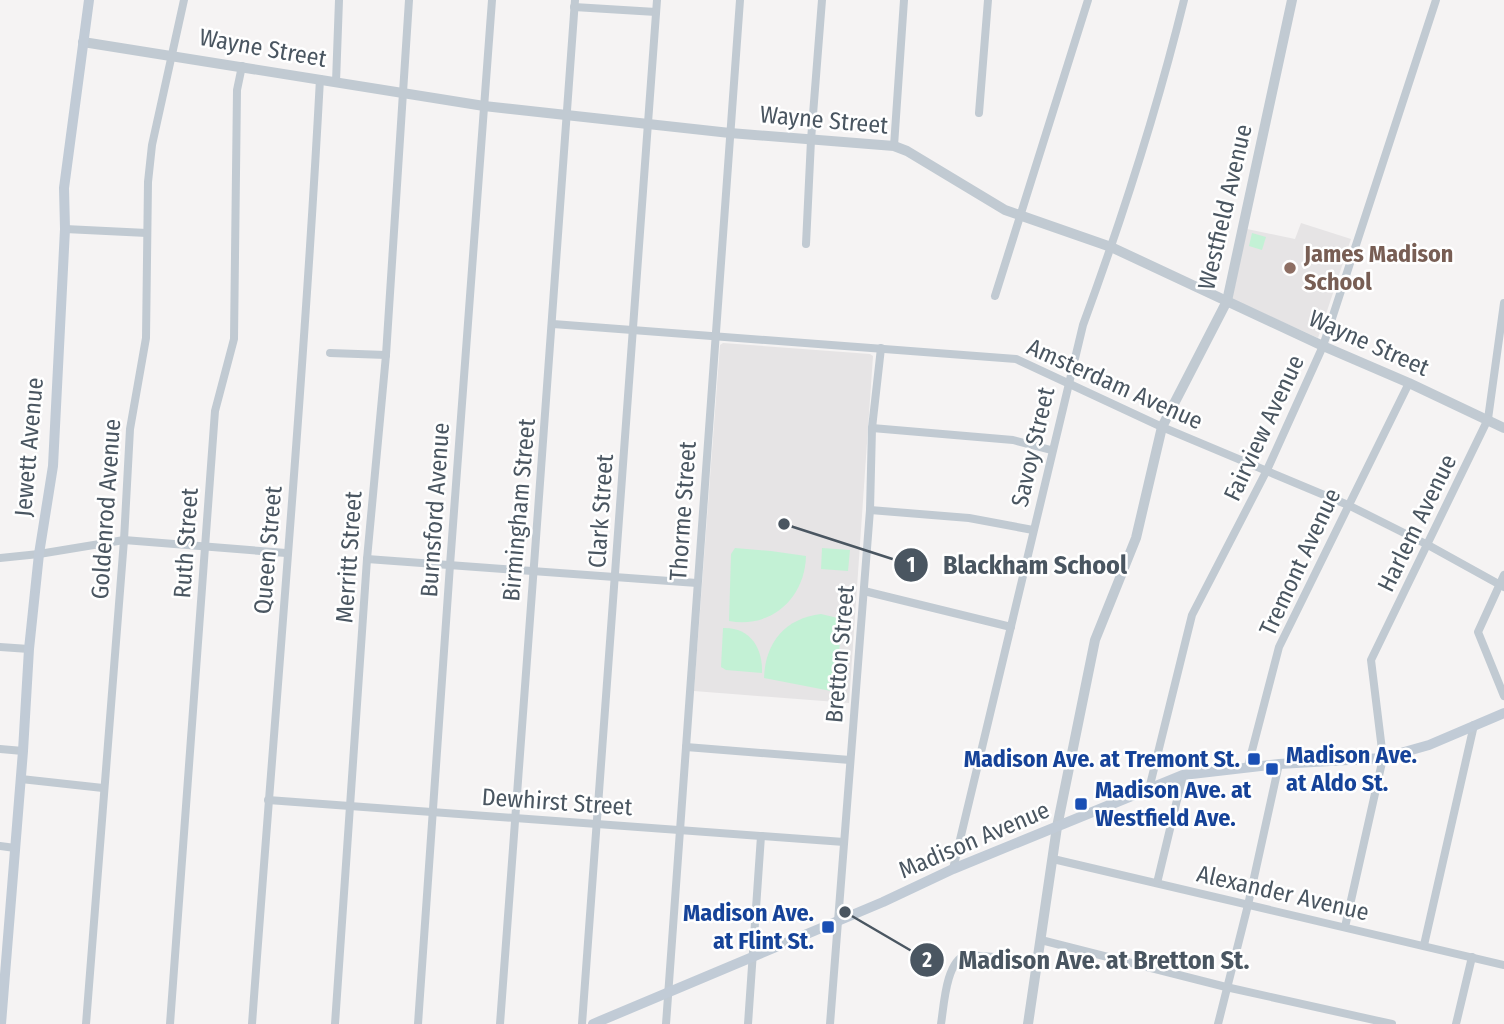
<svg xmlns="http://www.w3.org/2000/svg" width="1504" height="1024" viewBox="0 0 1504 1024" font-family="'Fira Sans Condensed',sans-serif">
	<rect width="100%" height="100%" fill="#f5f3f3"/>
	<g fill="#e6e4e5">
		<polygon points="1301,223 1351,239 1318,338 1232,299 1247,229 1295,239"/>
		<polygon points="723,343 870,354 873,356 849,703 694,691 720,345"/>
	</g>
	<g fill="#c3f1d5">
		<polygon points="1252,233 1266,237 1262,250 1249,246"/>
		<path d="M735 548 771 551 806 556C805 598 771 629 729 621L731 554Z"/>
		<polygon points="822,548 850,550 848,571 821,569"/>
		<path d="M821 614 842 619 836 686 831 691 764 678C765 642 786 618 821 614Z"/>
		<path d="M723 628C750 627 763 648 762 673L726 670 721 667Z"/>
	</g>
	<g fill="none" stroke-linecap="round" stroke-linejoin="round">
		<g stroke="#c1cad2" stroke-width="8">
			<polyline points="574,7 656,12"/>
			<polyline points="336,82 339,0"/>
			<polyline points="979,113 988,0"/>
			<polyline points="894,146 904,0"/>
			<polyline points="65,229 147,233"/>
			<polyline points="806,244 811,140 822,0"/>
			<polyline points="995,296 1088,0"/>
			<polyline points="553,324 1016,359 1162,427 1348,505 1428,545 1504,587"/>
			<polyline points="330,353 386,355"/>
			<polyline points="872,428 1013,440 1051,450"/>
			<polyline points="870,510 969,518 1033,530"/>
			<polyline points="0,558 39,554 124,540 286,553"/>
			<polyline points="367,559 697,583"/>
			<polyline points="1504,575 1478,632 1504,696"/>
			<polyline points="864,591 1011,627"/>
			<polyline points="0,647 29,649"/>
			<polyline points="686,747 850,760"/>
			<polyline points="0,749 23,751"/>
			<polyline points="1248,766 1279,647 1409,383"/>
			<polyline points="21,779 103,788"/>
			<polyline points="1149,789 1192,615 1267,470 1323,346 1436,0"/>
			<polyline points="268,800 844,842"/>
			<polyline points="0,846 15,848"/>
			<polyline points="1053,859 1504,965"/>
			<path d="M953 869 1083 325C1122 219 1157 110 1184 0"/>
			<polyline points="1157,883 1183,775"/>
			<polyline points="1345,927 1383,758 1371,660 1488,419 1504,303"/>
			<polyline points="1041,940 1226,987 1392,1024"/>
			<polyline points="1424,945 1474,725"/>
			<polyline points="86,1024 124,540 130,429 146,338 148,182 152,145 184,0"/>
			<polyline points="170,1024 215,411 234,339 237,90 242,66"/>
			<path d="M252 1024C275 709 303 394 320 79"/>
			<polyline points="335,1024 367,559 386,355 409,0"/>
			<polyline points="418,1024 450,565 492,0"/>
			<path d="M500 1024C526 683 550 341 575 0"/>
			<polyline points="582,1024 657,0"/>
			<polyline points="666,1024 740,0"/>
			<polyline points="748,1024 761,836"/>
			<polyline points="830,1024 870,510 872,428 881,348"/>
			<path d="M941 1024C944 1005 946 961 966 955L1038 960"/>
			<polyline points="1218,1024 1248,905 1279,764"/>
			<polyline points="1456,1024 1472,957"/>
		</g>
		<g stroke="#c1cad2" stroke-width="10">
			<polyline points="83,42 484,106 730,133 894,146 907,151 1005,210 1111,247 1323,346 1409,383 1504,428"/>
			<polyline points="1028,1024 1057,827 1095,640 1136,538 1162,427 1227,301 1292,0"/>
		</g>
		<g stroke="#c1cbd6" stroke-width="10">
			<polyline points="1,1024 23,751 29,649 39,554 53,466 65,229 64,188 89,0"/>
			<polyline points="593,1024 883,902 953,869 1183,775 1279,764 1383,758 1429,745 1504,713"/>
		</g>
	</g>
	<circle fill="#8d6e63" stroke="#fff" stroke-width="2.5" cx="1290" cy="268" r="7"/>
	<g fill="#1a4fb4" stroke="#fff" stroke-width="2.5">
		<rect x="1247" y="752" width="14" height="14" rx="3.5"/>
		<rect x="1265" y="762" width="14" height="14" rx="3.5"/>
		<rect x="1074" y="797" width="14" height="14" rx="3.5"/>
		<rect x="821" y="920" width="14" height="14" rx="3.5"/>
	</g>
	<g text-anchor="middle" stroke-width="5" stroke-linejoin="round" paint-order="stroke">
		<g font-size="24" fill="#4a5661" stroke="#fff">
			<text transform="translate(263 48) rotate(10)" y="8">Wayne Street</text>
			<text transform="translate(824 120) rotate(5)" y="8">Wayne Street</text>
			<text transform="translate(1225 207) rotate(-77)" y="8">Westfield Avenue</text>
			<text transform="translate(1369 343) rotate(24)" y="8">Wayne Street</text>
			<text transform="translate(1115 384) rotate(24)" y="8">Amsterdam Avenue</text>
			<text transform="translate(1264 428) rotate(-65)" y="8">Fairview Avenue</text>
			<text transform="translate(29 447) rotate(-85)" y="8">Jewett Avenue</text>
			<text transform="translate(1033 447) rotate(-77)" y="8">Savoy Street</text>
			<text transform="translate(106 509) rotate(-86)" y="8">Goldenrod Avenue</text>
			<text transform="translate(435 510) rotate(-86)" y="8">Burnsford Avenue</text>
			<text transform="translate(519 510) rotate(-85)" y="8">Birmingham Street</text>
			<text transform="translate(601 511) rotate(-86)" y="8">Clark Street</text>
			<text transform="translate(683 511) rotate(-86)" y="8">Thorme Street</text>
			<text transform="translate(1417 523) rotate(-64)" y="8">Harlem Avenue</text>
			<text transform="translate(186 543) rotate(-86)" y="8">Ruth Street</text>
			<text transform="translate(268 550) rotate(-85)" y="8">Queen Street</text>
			<text transform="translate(349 557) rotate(-86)" y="8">Merritt Street</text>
			<text transform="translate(1300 562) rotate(-65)" y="8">Tremont Avenue</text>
			<text transform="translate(840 654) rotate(-85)" y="8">Bretton Street</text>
			<text transform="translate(557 802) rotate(4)" y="8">Dewhirst Street</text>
			<text transform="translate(974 840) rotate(-23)" y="8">Madison Avenue</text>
			<text transform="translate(1283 893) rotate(13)" y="8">Alexander Avenue</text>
		</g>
		<g font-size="24" font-weight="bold" fill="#785e54" stroke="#fff" text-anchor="start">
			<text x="1304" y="262">James Madison<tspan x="1304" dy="28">School</tspan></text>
		</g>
		<g font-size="24" font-weight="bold" fill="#164399" stroke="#fff" text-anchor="start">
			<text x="1286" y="763">Madison Ave.<tspan x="1286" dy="28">at Aldo St.</tspan></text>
			<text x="1240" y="767" text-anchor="end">Madison Ave. at Tremont St.</text>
			<text x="1095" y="798">Madison Ave. at<tspan x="1095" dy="28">Westfield Ave.</tspan></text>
			<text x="814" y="921" text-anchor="end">Madison Ave.<tspan x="814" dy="28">at Flint St.</tspan></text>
		</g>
	</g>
	<path fill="none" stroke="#4a5661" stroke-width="2.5" d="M784 524L911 565M845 912L927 960"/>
	<g fill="#4a5661" stroke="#fff" stroke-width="2.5">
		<circle cx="784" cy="524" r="7"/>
		<circle cx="845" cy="912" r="7"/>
		<circle cx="911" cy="565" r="18"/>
		<circle cx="927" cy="960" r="18"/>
	</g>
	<g font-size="21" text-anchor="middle" font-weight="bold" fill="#fff">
		<text x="911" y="572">1</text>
		<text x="927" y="967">2</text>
	</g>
	<g font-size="26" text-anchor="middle" font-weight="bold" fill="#4a5661" stroke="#fff" stroke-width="5" stroke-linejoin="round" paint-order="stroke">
		<text x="1035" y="574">Blackham School</text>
		<text x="1104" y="969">Madison Ave. at Bretton St.</text>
	</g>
</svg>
